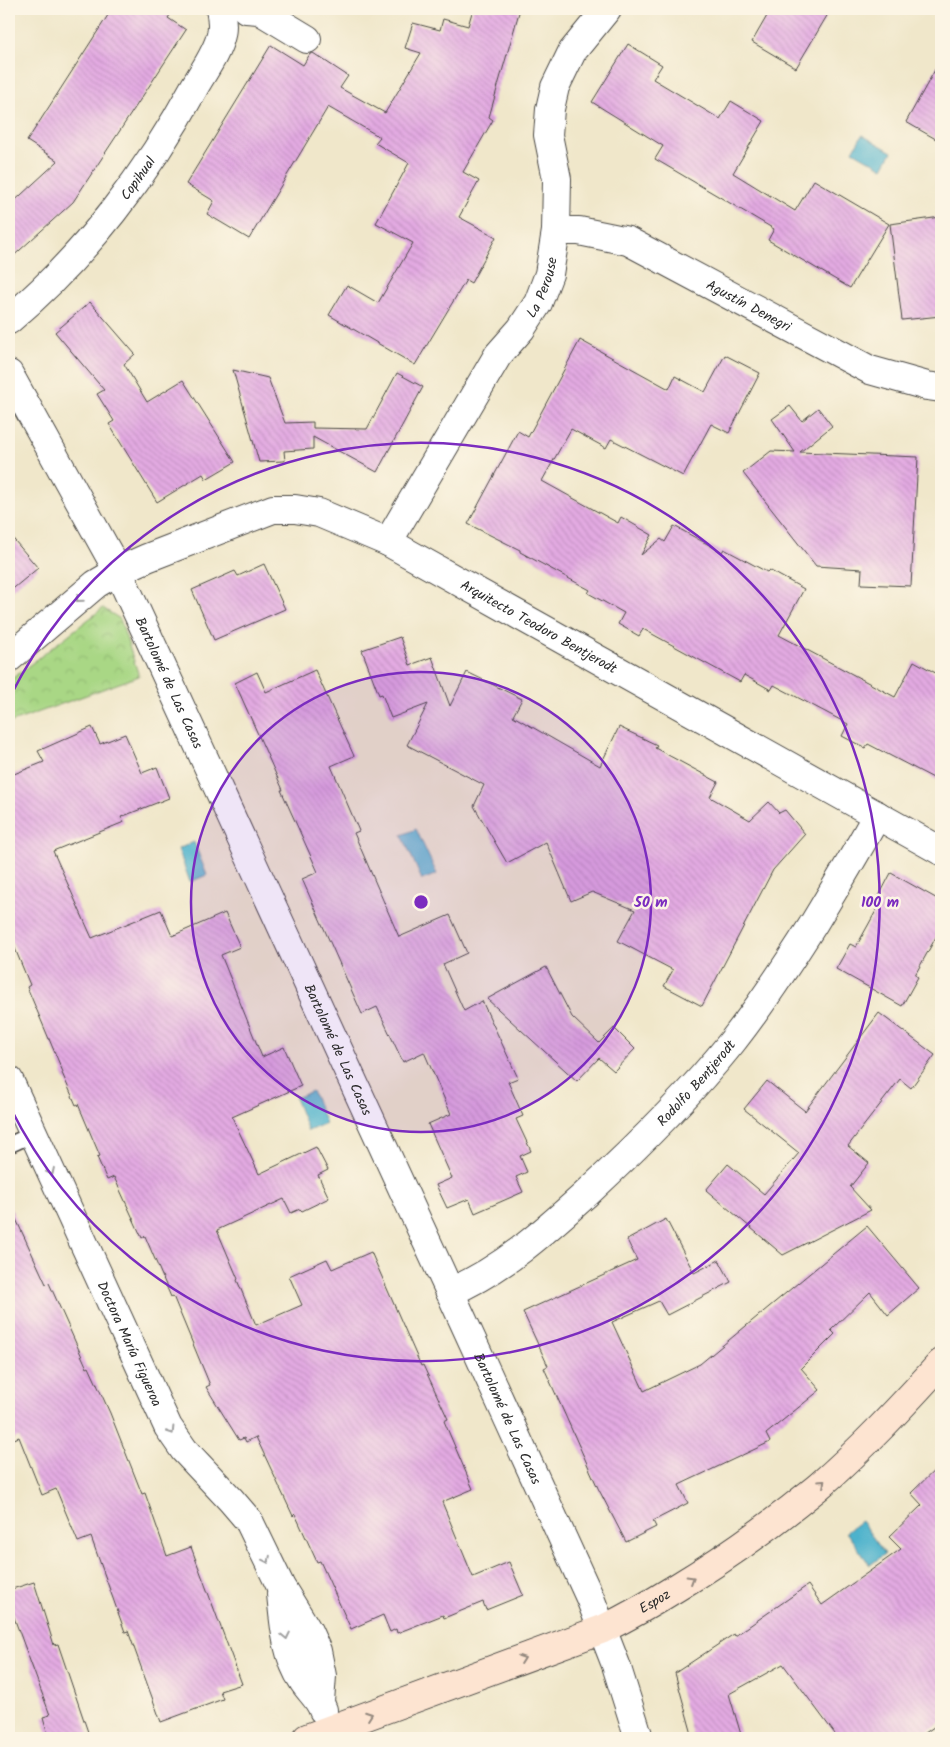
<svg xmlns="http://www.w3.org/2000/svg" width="950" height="1747" viewBox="0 0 950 1747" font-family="Kalam,sans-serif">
	<defs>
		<pattern id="park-crowns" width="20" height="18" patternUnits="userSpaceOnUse" patternTransform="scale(1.25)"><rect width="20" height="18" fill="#a9d785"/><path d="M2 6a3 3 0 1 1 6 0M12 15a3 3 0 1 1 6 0" fill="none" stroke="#92b973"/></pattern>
		<pattern id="building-back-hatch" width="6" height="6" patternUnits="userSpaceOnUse" patternTransform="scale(1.25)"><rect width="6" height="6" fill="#e3aae2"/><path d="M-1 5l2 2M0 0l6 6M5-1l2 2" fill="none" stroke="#c392c2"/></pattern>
	</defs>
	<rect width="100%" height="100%" fill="#fcf5e5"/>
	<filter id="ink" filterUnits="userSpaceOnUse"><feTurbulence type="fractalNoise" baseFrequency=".02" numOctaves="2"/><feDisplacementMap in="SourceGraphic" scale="10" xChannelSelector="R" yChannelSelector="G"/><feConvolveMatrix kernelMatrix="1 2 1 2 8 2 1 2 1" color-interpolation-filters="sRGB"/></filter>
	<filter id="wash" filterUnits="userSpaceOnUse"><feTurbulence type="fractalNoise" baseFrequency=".0096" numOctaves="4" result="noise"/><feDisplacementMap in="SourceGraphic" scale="20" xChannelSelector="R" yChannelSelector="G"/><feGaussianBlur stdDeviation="1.12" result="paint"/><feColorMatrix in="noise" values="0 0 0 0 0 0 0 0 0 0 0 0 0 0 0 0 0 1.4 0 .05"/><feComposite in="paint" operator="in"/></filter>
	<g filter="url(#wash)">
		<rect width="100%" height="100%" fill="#f0e7ca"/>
		<polygon fill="url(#park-crowns)" stroke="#6a8158" points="103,608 120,619 139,676 9,723 9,681"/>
		<g fill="#4db2cc" stroke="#3c6e7c">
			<polygon points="862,135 892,152 883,168 853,151"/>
			<polygon points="416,829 437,874 422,880 402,835"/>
			<polygon points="194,842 207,875 190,882 178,849"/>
			<polygon points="312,1091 326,1123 308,1131 295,1098"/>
			<polygon points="861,1521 885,1554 870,1565 846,1532"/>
		</g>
		<g id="blocks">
			<g fill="url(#building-back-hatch)">
				<polygon points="112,9 174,9 168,18 186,30 73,202 9,260 9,206 58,161 27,141"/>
				<polygon points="473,9 520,9 489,117 493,120 463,172 479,181 459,217 496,237 471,283 466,280 415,365 329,315 347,285 378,303 413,243 376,223 409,163 375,143 380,137 328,107 249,239 207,214 214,201 186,184 271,45 303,65 310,54 313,53 348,76 340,88 385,113 421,53 405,48 413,23 440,30 443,19 468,26"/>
				<polygon points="771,9 831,9 796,68 752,42"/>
				<polygon points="628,44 662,65 653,79 720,119 731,101 764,121 733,173 795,211 814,180 889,224 850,288 768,240 774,229 655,159 663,146 592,102"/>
				<polygon points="941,59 941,142 906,122"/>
				<polygon points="941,217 941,316 902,320 890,224"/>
				<polygon points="90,302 135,354 124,364 147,402 183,380 235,462 206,479 203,474 157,502 109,424 114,421 97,394 104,390 55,332"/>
				<polygon points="580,340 669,389 675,376 705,392 725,355 760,373 729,433 711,424 683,476 611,439 606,448 571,429 542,481 618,523 621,517 652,535 641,555 661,539 665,542 674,526 722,552 724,549 767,572 769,570 804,589 779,635 895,697 914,661 941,676 941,782 868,744 865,748 842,736 848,724 774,685 771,690 744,675 740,682 643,629 639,636 618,624 624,613 588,593 590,590 520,552 520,550 468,524 518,431 528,437"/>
				<polygon points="233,370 268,378 285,423 313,422 313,428 367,429 397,373 423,387 377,472 313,437 313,449 284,451 285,461 259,462"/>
				<polygon points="790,406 802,421 818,408 832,426 800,452 918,457 911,586 861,584 862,569 816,566 743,473 771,451 795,452 772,419"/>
				<polygon points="9,534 38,568 9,592"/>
				<polygon points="264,564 285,609 214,640 192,590 235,571 238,576"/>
				<polygon points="400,637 410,665 432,657 450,706 467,672 522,699 513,716 600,766 619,727 657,745 655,748 718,782 710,797 750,820 769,802 779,813 785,810 805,834 773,870 702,1006 664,986 673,970 618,941 635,910 592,892 571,901 546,842 507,863 474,806 484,785 407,745 428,704 391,718 382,694 379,695 362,650"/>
				<polygon points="315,670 354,756 331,766 359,831 354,833 399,937 450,915 467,953 443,964 464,1011 482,1001 518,1078 508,1082 523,1116 516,1119 531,1151 520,1156 527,1172 516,1177 523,1192 475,1213 469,1199 447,1208 436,1185 452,1178 428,1124 451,1114 424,1052 403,1062 377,1007 362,1014 302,879 318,872 281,790 283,790 235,683 257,672 266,692"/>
				<polygon points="92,727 100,744 125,734 142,773 157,767 169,798 121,817 124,822 53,851 92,938 161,910 172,936 225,913 240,947 221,955 262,1057 284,1047 301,1086 232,1117 259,1174 316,1147 328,1170 318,1175 329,1198 302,1211 300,1209 291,1213 284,1199 217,1230 238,1279 237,1280 256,1325 302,1305 289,1276 327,1259 332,1269 371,1252 421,1366 423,1365 448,1419 444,1421 473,1489 442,1502 473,1577 509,1562 523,1595 486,1610 483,1602 444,1618 443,1615 397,1633 396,1629 390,1632 383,1615 351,1629 320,1561 317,1562 295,1514 293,1516 256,1437 246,1442 244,1438 239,1440 206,1387 210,1385 173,1296 171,1297 145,1236 142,1238 114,1177 107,1180 97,1157 100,1156 78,1104 76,1105 62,1073 63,1072 27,987 30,985 9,934 9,776 44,762 38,751"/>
				<polygon points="891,873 941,901 941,928 915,975 918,977 902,1006 836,969 850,944 856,947 882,900 878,898"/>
				<polygon points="546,967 572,1017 599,1043 614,1028 635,1049 614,1071 599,1058 577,1081 487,999"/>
				<polygon points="879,1013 935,1055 911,1088 900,1079 848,1146 869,1163 850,1187 871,1210 783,1255 706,1190 728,1164 764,1194 799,1153 744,1109 767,1081 805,1111"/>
				<polygon points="9,1204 46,1284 49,1283 87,1368 89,1367 110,1413 142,1494 145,1493 167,1556 191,1547 242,1684 220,1691 223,1699 161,1722 128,1631 125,1632 91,1537 78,1542 56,1489 42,1495 19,1437 9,1441"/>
				<polygon points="666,1219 694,1273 719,1260 731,1282 667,1315 659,1301 612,1322 644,1391 700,1364 867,1226 919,1288 888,1315 870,1292 831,1330 835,1334 801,1368 820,1390 766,1434 770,1442 679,1485 688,1503 653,1521 656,1527 626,1542 598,1488 544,1368 548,1366 523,1312 637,1260 627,1240"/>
				<polygon points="941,1464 941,1722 918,1738 838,1738 783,1664 729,1694 742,1738 693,1738 675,1673 734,1634 735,1636 808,1585 822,1605 901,1549 889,1537 922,1505 911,1493"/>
				<polygon points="34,1582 54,1645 58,1644 90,1738 49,1738 43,1717 50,1715 9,1604 9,1590"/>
			</g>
		</g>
	</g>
	<g filter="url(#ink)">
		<use href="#blocks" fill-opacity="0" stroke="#494743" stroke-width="1"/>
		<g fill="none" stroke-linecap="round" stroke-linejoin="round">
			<g stroke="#494743" stroke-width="18">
				<polyline id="lane" points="9,1145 33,1134"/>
			</g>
			<g stroke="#494743" stroke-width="30">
				<g id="street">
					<polyline points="246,9 259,10 307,39"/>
					<path id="s1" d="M556 231H579L628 241 870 370 927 386 941 388"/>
					<path id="s2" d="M9 320C85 256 148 173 195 86 204 70 217 53 221 35 223 26 222 18 220 9"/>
					<path id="s3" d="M9 374 118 571 450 1292 590 1598 616 1665 639 1738"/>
					<path id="s4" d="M388 542 498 355 521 329 538 303 549 274 556 231 557 179 548 135 550 109 555 87 572 52 607 9"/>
					<path id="s5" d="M9 658 96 584 118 571 147 558 273 509H295L319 513 388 542 941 851"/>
					<path id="s6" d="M9 1080 168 1427 184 1450 231 1500 249 1521 281 1587 308 1631 317 1651 322 1676 320 1701"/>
					<path id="s7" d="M450 1292C502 1270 544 1232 585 1195 637 1147 688 1097 732 1042 762 1004 788 964 814 923 835 888 857 852 877 815"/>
					<path d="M281 1594C284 1623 286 1656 303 1681 310 1692 319 1698 323 1710"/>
				</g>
			</g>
			<g stroke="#494743" stroke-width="30">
				<g id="secondary">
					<path id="s8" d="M307 1738 603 1629C628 1617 652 1603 676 1588 726 1558 773 1524 818 1487 862 1449 902 1406 941 1363"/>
				</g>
			</g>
			<use href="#lane" stroke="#fff" stroke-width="15"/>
			<use href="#street" stroke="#fff" stroke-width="28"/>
			<use href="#secondary" stroke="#fde4d1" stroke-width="28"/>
		</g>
		<defs><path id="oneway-chevron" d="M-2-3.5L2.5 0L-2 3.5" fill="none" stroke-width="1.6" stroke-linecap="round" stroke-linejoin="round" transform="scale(1.25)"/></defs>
		<g stroke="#a0a0a0">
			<use href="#oneway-chevron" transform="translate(79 599) rotate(140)"/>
			<use href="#oneway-chevron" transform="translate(51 1172) rotate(65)"/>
			<use href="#oneway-chevron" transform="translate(171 1431) rotate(58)"/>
			<use href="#oneway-chevron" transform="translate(267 1560) rotate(64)"/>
			<use href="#oneway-chevron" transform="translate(286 1636) rotate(78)"/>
		</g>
		<g stroke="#94887e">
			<use href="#oneway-chevron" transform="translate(822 1483) rotate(-42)"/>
			<use href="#oneway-chevron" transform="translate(691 1579) rotate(-31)"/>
			<use href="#oneway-chevron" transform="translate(522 1659) rotate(-20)"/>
			<use href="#oneway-chevron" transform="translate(369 1715) rotate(-20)"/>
		</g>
	</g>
	<circle cx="421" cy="902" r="230" fill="#7b2cbf" fill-opacity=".12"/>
	<g fill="none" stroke="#7b2cbf" stroke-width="2.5">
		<circle cx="421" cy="902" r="230"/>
		<path d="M10 697A459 459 0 1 1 10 1107"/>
	</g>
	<g text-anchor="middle" stroke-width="5" stroke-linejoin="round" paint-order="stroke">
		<g font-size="14" fill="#2b2b2b" stroke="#fcf5e5">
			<text dy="5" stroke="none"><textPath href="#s2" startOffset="192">Copihual</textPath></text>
			<text dy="5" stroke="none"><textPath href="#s4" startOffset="299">La Perouse</textPath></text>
			<text dy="5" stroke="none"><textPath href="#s1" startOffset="210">Agustín Denegri</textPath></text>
			<text dy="5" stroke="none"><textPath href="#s5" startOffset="601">Arquitecto Teodoro Bentjerodt</textPath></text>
			<text dy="5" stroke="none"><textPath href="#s3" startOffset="348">Bartolomé de Las Casas</textPath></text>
			<text dy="5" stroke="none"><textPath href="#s3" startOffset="752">Bartolomé de Las Casas</textPath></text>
			<text dy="5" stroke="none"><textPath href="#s7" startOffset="325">Rodolfo Bentjerodt</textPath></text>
			<text dy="5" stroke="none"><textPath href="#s6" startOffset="290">Doctora María Figueroa</textPath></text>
			<text dy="5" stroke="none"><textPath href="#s3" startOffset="1158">Bartolomé de Las Casas</textPath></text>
			<text dy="5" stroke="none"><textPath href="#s8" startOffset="374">Espoz</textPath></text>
		</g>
	</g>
	<circle cx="421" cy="902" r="8" fill="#7b2cbf" stroke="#fcf5e5" stroke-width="2.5"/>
	<g font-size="15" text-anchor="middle" font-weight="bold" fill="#7b2cbf" stroke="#fcf5e5" stroke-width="5" stroke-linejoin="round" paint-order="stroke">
		<text x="651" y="907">50 m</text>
		<text x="880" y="907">100 m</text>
	</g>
	<rect width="950" height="1747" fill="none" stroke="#fcf5e5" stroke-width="30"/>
</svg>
